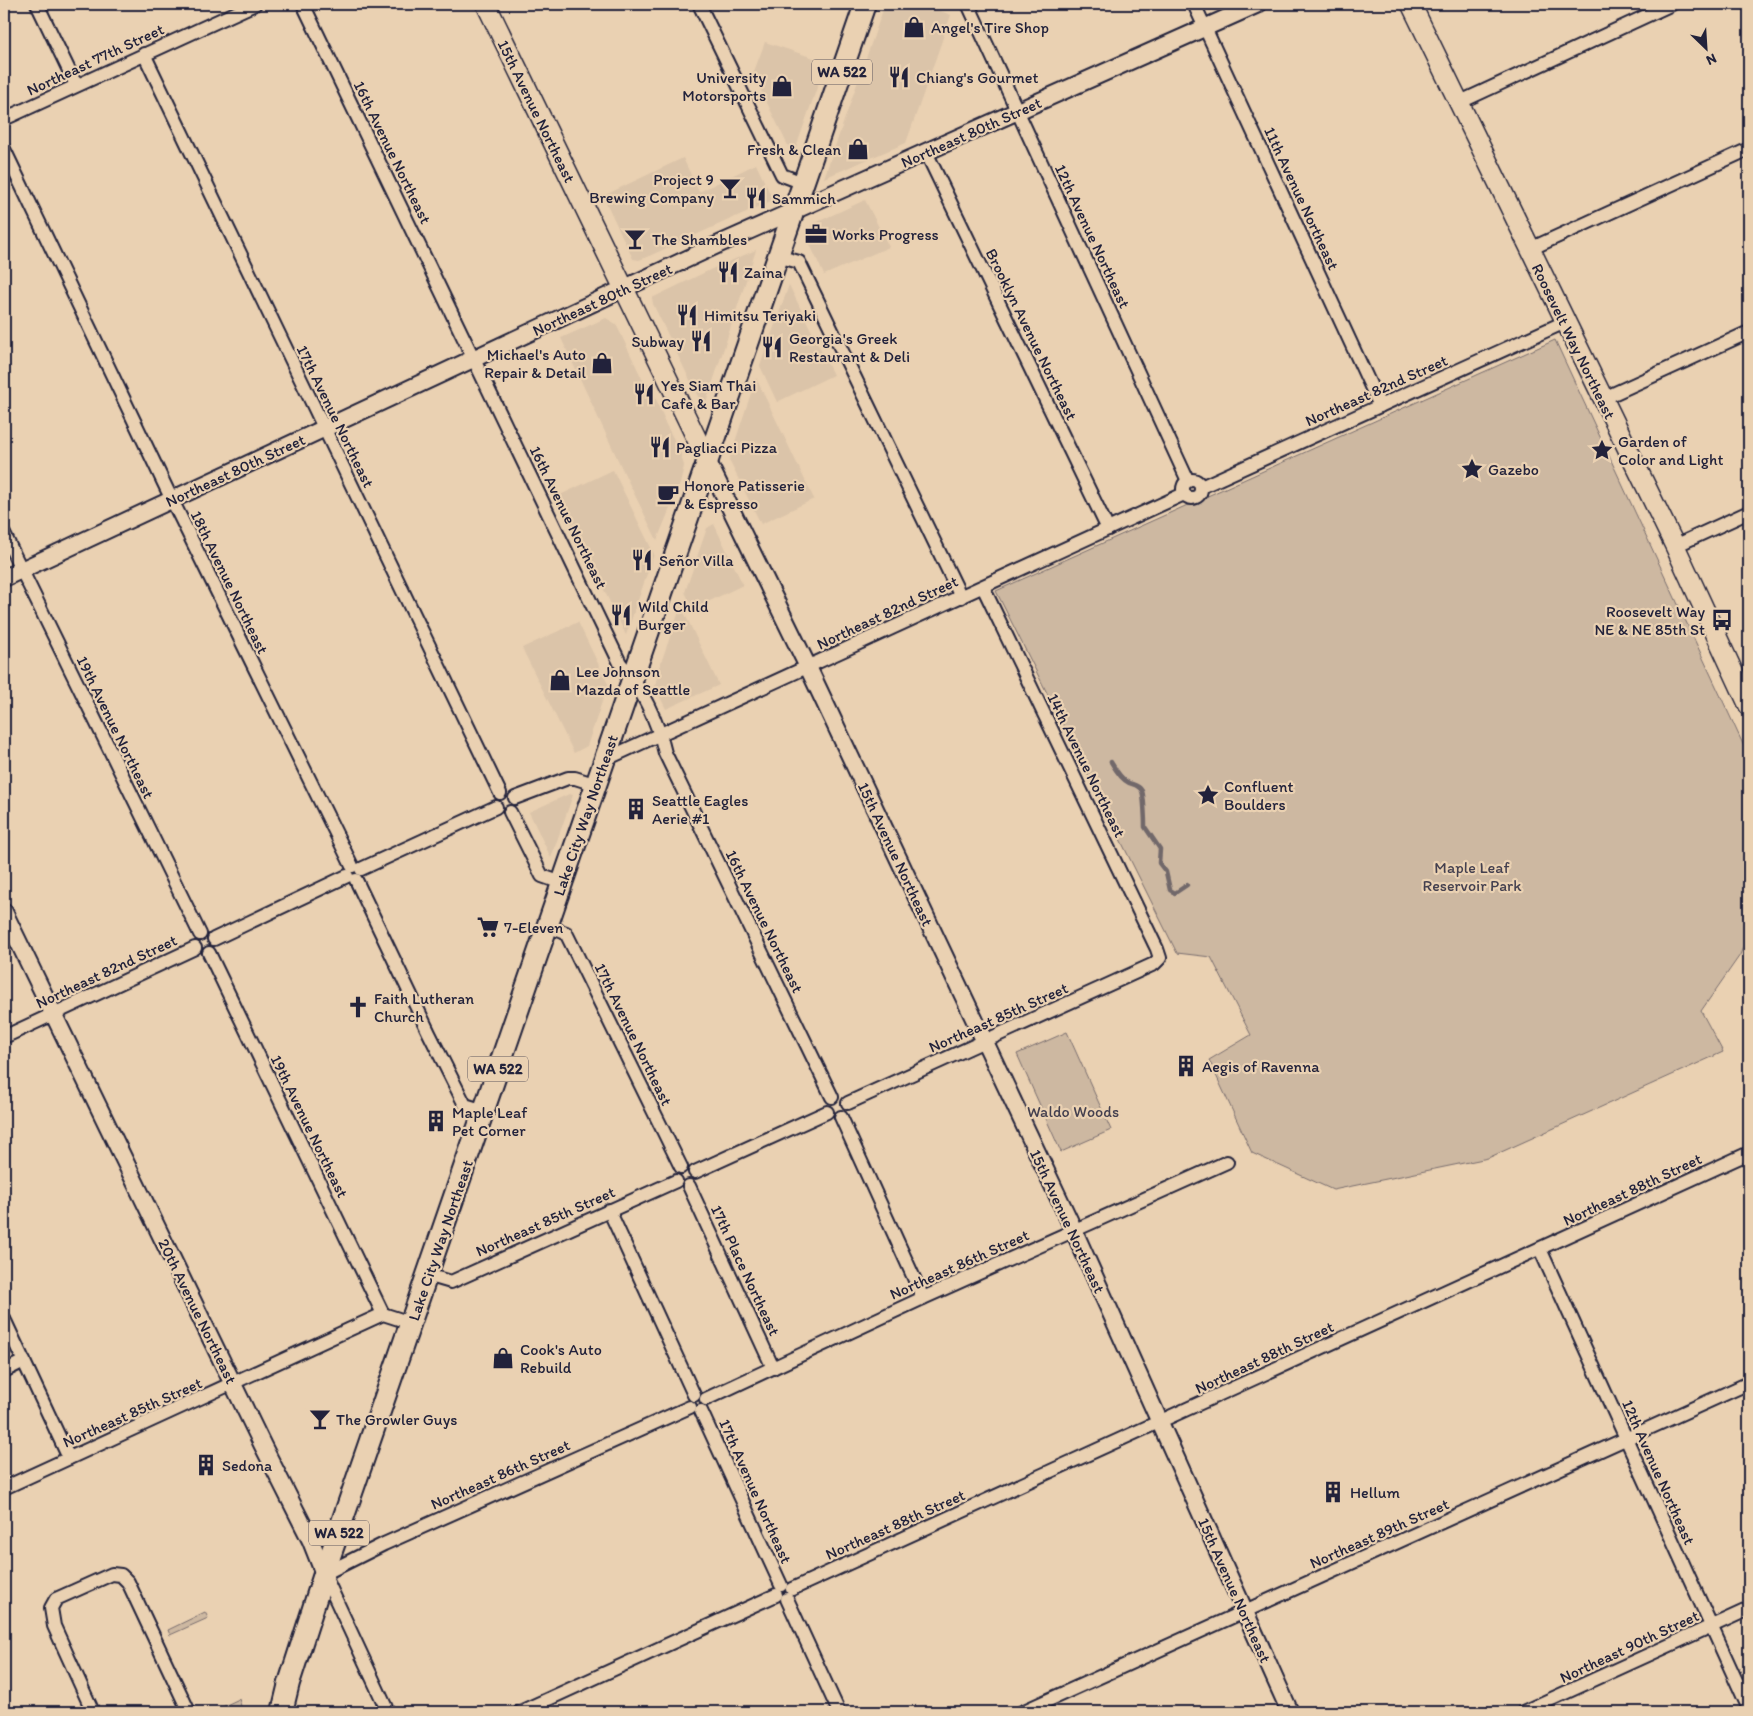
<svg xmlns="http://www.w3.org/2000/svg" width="1753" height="1716" viewBox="0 0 1753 1716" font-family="Itim,sans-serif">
	<rect width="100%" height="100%" fill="#ead1b2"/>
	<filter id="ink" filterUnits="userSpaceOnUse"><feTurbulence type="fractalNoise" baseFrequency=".02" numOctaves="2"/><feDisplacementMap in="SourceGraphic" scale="10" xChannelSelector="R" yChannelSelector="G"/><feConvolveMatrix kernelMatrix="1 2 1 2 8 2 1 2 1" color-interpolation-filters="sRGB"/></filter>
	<g filter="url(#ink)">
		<g fill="#dbc4a9">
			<polygon points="885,4 923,4 951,15 906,143 824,178"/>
			<polygon points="765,42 826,62 793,156 753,74"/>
			<polygon points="683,158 699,192 756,164 773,200 647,257 639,260 633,259 603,196"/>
			<polygon points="865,200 889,247 824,275 808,240 809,229 813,224"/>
			<polygon points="756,250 707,400 703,403 701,403 653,304 652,298 714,268"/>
			<polygon points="789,285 833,375 777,402 760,366"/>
			<polygon points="606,318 616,324 645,385 649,383 664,418 663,419 680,451 684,466 680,484 657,540 626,477 561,338"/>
			<polygon points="756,378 814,499 761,524 729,460"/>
			<polygon points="613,470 654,554 626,635 558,496"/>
			<polygon points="714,524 743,585 693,609 685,592 707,528"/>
			<polygon points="681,606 719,685 666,709 655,687 659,668"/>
			<polygon points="578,622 608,684 587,746 574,753 522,648"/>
			<polygon points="569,794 573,795 551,858 529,812"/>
		</g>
		<g fill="#cdb8a1" stroke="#786d6e">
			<polygon points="1555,340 1749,757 1749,931 1740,955 1701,1011 1723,1052 1488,1158 1333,1190 1252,1153 1209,1060 1251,1035 1211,957 1177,953 996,591"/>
			<polygon points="1067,1032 1111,1130 1061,1152 1017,1054"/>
			<polygon points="205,1612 208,1618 170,1635 168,1630"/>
			<polygon points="239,1699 241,1706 240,1712 223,1712 220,1708"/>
		</g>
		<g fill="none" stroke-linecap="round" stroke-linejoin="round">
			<path stroke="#71676a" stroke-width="4.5" d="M1111 762C1115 769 1122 780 1129 783 1134 785 1139 785 1142 791 1144 796 1145 820 1145 827L1160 849 1159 863 1166 872 1170 890 1175 893 1187 885"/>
			<g stroke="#22223b" stroke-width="16">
				<g id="minor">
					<polyline points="37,4 76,85"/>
					<path d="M303 4 620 663C641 686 658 722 665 753L832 1097"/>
					<polyline points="699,4 782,175 803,183"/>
					<polyline points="968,4 1188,481"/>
					<polyline points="1194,4 1380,406"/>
					<polyline points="144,54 500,793"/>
					<polyline points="1458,103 1672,4"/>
					<polyline points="4,119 255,4"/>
					<polyline points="4,149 172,500 352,866"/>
					<polyline points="926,152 1108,529"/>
					<polyline points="1530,249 1749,149"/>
					<polyline points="777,256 799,262 961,597"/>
					<polyline points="1602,399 1749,332"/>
					<circle cx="1192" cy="489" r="9"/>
					<polyline points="1201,487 1565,322"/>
					<polyline points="4,534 200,934"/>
					<polyline points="1675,546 1749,512"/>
					<polyline points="604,760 1184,494"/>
					<polyline points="515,798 568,778 575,778 597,785"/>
					<polyline points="510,812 542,876 562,883"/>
					<polyline points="361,869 496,807"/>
					<polyline points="356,880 429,1033 465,1105 484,1111"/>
					<polyline points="547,926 566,933 681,1167"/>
					<polyline points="214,939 347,876"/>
					<polyline points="209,953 383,1314"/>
					<polyline points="4,1037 195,948"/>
					<polyline points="848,1103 1154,964 1160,958 1157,949 983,587"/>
					<polyline points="841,1117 923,1298"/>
					<polyline points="695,1172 827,1112"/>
					<polyline points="689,1186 773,1368"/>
					<polyline points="609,1210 694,1395"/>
					<polyline points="1540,1249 1749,1709"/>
					<polyline points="427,1275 451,1282 676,1181"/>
					<polyline points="4,1319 69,1458"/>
					<polyline points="4,1371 24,1361"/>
					<polyline points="706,1399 923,1298 1227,1162"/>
					<polyline points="701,1411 781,1585"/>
					<polyline points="4,1488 383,1314 411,1323"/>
					<polyline points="792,1589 1749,1153"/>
					<polyline points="787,1599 839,1712"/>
					<polyline points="93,1712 54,1626 51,1608 56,1599 112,1574 121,1575 128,1582 189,1712"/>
					<polyline points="388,1712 324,1574 384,1544 690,1407"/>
					<polyline points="520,1712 776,1595"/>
					<polyline points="1022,1712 1749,1383"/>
					<polyline points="1523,1712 1749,1609"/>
				</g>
			</g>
			<g stroke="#22223b" stroke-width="20">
				<g id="tertiary">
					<polyline points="707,460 808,667 1070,1222 1290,1712"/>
					<polyline points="4,578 717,245 1258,4"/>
					<polyline points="4,912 263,1446 311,1541 324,1574"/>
				</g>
			</g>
			<g stroke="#22223b" stroke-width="22">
				<g id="secondary">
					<polyline points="486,4 707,460"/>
					<polyline points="1411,4 1675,546 1749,706"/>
				</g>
			</g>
			<g stroke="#22223b" stroke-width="24">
				<polyline id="primary" points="282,1712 289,1683 324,1574 865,4"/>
			</g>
			<use href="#minor" stroke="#ead1b2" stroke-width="12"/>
			<use href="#tertiary" stroke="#ead1b2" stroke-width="16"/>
			<use href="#secondary" stroke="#ead1b2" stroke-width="19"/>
			<use href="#primary" stroke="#ead1b2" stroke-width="20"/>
		</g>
	</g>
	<defs>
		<g id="shop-bare" transform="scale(1.725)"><path d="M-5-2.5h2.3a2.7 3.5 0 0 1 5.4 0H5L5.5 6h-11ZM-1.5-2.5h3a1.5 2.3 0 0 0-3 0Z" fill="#22223b" stroke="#ead1b2" stroke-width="2.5" paint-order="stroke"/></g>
		<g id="restaurant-bare" transform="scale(1.725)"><path d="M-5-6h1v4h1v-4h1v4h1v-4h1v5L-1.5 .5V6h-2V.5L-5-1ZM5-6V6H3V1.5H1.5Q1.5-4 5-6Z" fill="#22223b" stroke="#ead1b2" stroke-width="2.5" paint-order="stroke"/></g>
		<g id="bar-bare" transform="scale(1.725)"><path d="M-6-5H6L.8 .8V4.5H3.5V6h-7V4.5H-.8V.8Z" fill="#22223b" stroke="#ead1b2" stroke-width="2.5" paint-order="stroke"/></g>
		<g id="office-bare" transform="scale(1.725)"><path d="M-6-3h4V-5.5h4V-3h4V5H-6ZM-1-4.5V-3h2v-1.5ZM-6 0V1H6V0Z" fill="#22223b" stroke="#ead1b2" stroke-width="2.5" paint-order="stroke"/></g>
		<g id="sight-bare" transform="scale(1.725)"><path d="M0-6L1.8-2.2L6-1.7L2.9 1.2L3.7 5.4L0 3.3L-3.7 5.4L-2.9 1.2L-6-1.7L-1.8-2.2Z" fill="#22223b" stroke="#ead1b2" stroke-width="2.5" paint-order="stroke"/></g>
		<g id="cafe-bare" transform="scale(1.725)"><path d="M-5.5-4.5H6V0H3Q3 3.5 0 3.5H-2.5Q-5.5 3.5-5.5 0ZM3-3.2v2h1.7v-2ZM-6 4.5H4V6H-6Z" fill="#22223b" stroke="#ead1b2" stroke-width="2.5" paint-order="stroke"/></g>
		<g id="bus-bare" transform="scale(1.725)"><path d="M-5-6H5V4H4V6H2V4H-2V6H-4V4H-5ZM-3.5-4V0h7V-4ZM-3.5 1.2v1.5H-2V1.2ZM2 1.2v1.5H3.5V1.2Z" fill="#22223b" stroke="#ead1b2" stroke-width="2.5" paint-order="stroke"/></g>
		<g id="building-bare" transform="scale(1.725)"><path d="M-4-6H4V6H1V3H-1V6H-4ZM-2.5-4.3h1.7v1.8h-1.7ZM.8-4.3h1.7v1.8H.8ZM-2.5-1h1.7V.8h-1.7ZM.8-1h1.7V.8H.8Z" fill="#22223b" stroke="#ead1b2" stroke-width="2.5" paint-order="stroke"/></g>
		<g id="supermarket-bare" transform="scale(1.725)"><path d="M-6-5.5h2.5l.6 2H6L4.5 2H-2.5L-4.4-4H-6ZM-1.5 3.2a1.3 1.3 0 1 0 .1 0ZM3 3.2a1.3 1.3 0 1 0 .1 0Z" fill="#22223b" stroke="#ead1b2" stroke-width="2.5" paint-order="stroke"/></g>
		<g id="church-bare" transform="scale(1.725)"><path d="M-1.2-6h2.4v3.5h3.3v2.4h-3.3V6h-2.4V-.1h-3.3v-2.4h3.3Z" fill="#22223b" stroke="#ead1b2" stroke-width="2.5" paint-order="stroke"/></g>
	</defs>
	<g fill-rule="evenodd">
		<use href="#shop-bare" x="914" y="27"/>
		<use href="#restaurant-bare" x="899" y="77"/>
		<use href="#shop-bare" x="782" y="86"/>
		<use href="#shop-bare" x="858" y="149"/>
		<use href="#bar-bare" x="730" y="188"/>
		<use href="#restaurant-bare" x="756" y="198"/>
		<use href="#office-bare" x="816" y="234"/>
		<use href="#bar-bare" x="635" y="239"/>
		<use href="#restaurant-bare" x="728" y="272"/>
		<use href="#restaurant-bare" x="687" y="315"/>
		<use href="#restaurant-bare" x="701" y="341"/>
		<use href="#restaurant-bare" x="772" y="347"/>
		<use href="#shop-bare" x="602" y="363"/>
		<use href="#restaurant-bare" x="644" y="394"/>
		<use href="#restaurant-bare" x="660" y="447"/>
		<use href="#sight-bare" x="1602" y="450"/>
		<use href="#sight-bare" x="1472" y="469"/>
		<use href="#cafe-bare" x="668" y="494"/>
		<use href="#restaurant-bare" x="642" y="560"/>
		<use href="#restaurant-bare" x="621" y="615"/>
		<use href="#bus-bare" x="1722" y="620"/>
		<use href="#shop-bare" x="560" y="680"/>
		<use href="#sight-bare" x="1208" y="795"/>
		<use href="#building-bare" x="636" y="809"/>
		<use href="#supermarket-bare" x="488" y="927"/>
		<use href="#church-bare" x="358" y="1007"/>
		<use href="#building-bare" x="1186" y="1066"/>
		<use href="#building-bare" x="436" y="1121"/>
		<use href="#shop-bare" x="503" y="1358"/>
		<use href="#bar-bare" x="320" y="1419"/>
		<use href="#building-bare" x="206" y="1465"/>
		<use href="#building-bare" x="1333" y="1492"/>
	</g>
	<g text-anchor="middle" stroke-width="4.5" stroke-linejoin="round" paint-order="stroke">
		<g fill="#ead1b2" stroke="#5e565f" stroke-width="1">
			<rect x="812" y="59.5" width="60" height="25" rx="4"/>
			<rect x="468" y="1056.5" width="60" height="25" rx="4"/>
			<rect x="309" y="1520.5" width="60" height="25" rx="4"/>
		</g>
		<g font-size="15" font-weight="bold" fill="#22223b">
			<text x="842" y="77">WA 522</text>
			<text x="498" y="1074">WA 522</text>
			<text x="339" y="1538">WA 522</text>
		</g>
		<g font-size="16" fill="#22223b" stroke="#ead1b2" text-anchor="start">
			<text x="931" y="33">Angel's Tire Shop</text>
			<text x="766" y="83" text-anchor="end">University<tspan x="766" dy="18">Motorsports</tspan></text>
			<text x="916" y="83">Chiang's Gourmet</text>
			<text x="841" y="155" text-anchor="end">Fresh &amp; Clean</text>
			<text x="714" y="185" text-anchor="end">Project 9<tspan x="714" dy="18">Brewing Company</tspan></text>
			<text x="772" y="204">Sammich</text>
			<text x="832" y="240">Works Progress</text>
			<text x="652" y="245">The Shambles</text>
			<text x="744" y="278">Zaina</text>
			<text x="704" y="321">Himitsu Teriyaki</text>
			<text x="789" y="344">Georgia's Greek<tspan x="789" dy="18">Restaurant &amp; Deli</tspan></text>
			<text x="684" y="347" text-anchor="end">Subway</text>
			<text x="586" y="360" text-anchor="end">Michael's Auto<tspan x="586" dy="18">Repair &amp; Detail</tspan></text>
			<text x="661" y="391">Yes Siam Thai<tspan x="661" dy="18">Cafe &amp; Bar</tspan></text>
			<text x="1618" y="447">Garden of<tspan x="1618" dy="18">Color and Light</tspan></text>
			<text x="676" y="453">Pagliacci Pizza</text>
			<text x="1488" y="475">Gazebo</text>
			<text x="684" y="491">Honore Patisserie<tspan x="684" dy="18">&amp; Espresso</tspan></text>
			<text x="659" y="566">Señor Villa</text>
			<text x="638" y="612">Wild Child<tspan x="638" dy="18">Burger</tspan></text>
			<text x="1705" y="617" text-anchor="end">Roosevelt Way<tspan x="1705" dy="18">NE &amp; NE 85th St</tspan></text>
			<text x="576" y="677">Lee Johnson<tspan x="576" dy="18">Mazda of Seattle</tspan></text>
			<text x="1224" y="792">Confluent<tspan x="1224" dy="18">Boulders</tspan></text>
			<text x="652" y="806">Seattle Eagles<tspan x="652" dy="18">Aerie #1</tspan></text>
			<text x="504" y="933">7-Eleven</text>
			<text x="374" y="1004">Faith Lutheran<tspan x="374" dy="18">Church</tspan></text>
			<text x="1202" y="1072">Aegis of Ravenna</text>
			<text x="452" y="1118">Maple Leaf<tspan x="452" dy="18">Pet Corner</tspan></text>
			<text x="520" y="1355">Cook's Auto<tspan x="520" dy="18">Rebuild</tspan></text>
			<text x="336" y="1425">The Growler Guys</text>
			<text x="222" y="1471">Sedona</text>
			<text x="1350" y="1498">Hellum</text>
		</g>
		<g font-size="16" fill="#22223b" stroke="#ead1b2">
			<text transform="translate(95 59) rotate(-25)" y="6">Northeast 77th Street</text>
			<text transform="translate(537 111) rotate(64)" y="6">15th Avenue Northeast</text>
			<text transform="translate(971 132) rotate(-24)" y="6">Northeast 80th Street</text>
			<text transform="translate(393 152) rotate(64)" y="6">16th Avenue Northeast</text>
			<text transform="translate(1302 198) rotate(65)" y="6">11th Avenue Northeast</text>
			<text transform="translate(1093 236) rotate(65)" y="6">12th Avenue Northeast</text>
			<text transform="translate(602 299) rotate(-25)" y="6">Northeast 80th Street</text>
			<text transform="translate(1032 334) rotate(64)" y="6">Brooklyn Avenue Northeast</text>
			<text transform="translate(1574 341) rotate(64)" y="6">Roosevelt Way Northeast</text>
			<text transform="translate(1376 390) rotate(-24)" y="6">Northeast 82nd Street</text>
			<text transform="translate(336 416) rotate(64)" y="6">17th Avenue Northeast</text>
			<text transform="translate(235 470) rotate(-25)" y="6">Northeast 80th Street</text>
			<text transform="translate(569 517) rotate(64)" y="6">16th Avenue Northeast</text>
			<text transform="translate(230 582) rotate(64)" y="6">18th Avenue Northeast</text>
			<text transform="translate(887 612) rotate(-25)" y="6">Northeast 82nd Street</text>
			<text transform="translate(116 727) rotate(64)" y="6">19th Avenue Northeast</text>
			<text transform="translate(1087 765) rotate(64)" y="6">14th Avenue Northeast</text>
			<text transform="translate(585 815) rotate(-71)" y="6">Lake City Way Northeast</text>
			<text transform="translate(896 854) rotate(65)" y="6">15th Avenue Northeast</text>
			<text transform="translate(765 921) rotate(64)" y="6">16th Avenue Northeast</text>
			<text transform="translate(106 971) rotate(-25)" y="6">Northeast 82nd Street</text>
			<text transform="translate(998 1017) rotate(-24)" y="6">Northeast 85th Street</text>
			<text transform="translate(634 1034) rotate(64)" y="6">17th Avenue Northeast</text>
			<text transform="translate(310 1126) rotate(64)" y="6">19th Avenue Northeast</text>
			<text transform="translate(1632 1189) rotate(-25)" y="6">Northeast 88th Street</text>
			<text transform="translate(545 1221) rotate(-24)" y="6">Northeast 85th Street</text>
			<text transform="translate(1068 1221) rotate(65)" y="6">15th Avenue Northeast</text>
			<text transform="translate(440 1240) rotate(-71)" y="6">Lake City Way Northeast</text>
			<text transform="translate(959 1264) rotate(-24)" y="6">Northeast 86th Street</text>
			<text transform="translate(746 1270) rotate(65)" y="6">17th Place Northeast</text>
			<text transform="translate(198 1311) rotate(64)" y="6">20th Avenue Northeast</text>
			<text transform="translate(1264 1357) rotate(-25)" y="6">Northeast 88th Street</text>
			<text transform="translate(132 1412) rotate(-24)" y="6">Northeast 85th Street</text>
			<text transform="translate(1659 1472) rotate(66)" y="6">12th Avenue Northeast</text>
			<text transform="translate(500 1474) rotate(-24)" y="6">Northeast 86th Street</text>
			<text transform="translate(756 1491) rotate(66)" y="6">17th Avenue Northeast</text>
			<text transform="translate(895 1524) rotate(-24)" y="6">Northeast 88th Street</text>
			<text transform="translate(1379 1533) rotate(-24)" y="6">Northeast 89th Street</text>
			<text transform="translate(1235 1590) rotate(66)" y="6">15th Avenue Northeast</text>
			<text transform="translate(1629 1646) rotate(-25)" y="6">Northeast 90th Street</text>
		</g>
		<g font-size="16" fill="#44404f" stroke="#ead1b2">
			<text x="1472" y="873">Maple Leaf<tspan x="1472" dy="18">Reservoir Park</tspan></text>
			<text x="1073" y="1117">Waldo Woods</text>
		</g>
	</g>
	<rect width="1753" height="1716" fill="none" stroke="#ead1b2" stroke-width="20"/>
	<rect x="10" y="10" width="1733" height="1696" fill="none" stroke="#22223b" stroke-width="2" filter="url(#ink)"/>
	<g transform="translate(1706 48) rotate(155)" stroke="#ead1b2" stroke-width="4" paint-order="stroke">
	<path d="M0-4L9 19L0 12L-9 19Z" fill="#22223b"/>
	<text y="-8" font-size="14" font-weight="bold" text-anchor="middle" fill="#22223b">N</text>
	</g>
</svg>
